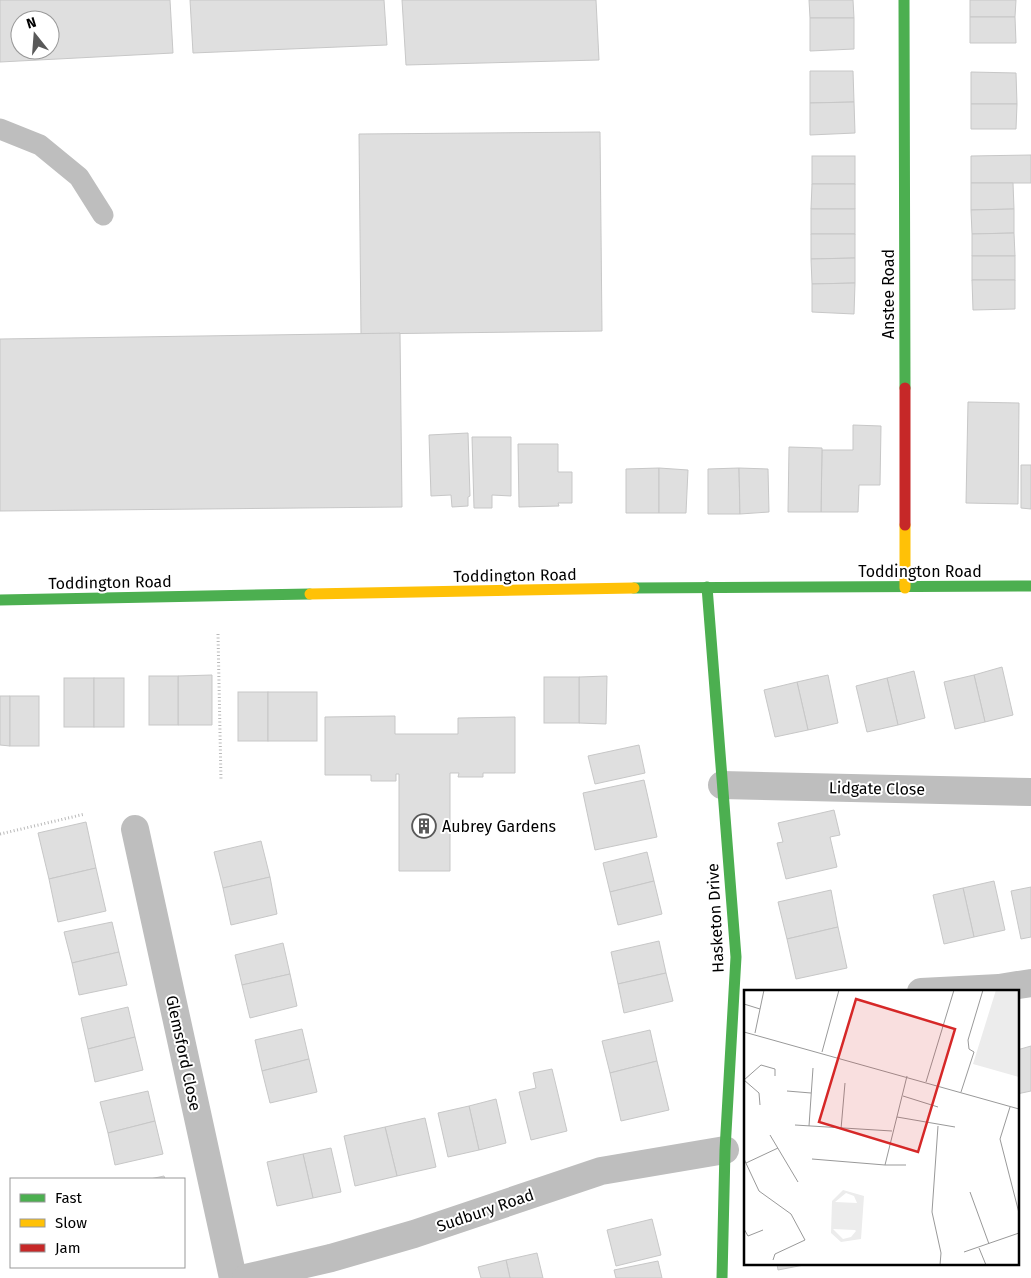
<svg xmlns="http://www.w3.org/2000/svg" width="1031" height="1278" viewBox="0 0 1031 1278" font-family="'Fira Sans',sans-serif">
	<rect width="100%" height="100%" fill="#fff"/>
	<g fill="#dfdfdf" stroke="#c7c7c7" fill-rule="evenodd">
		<path d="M0 0H170L173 53 0 62ZM20 20H50V50H20Z"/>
		<polygon points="190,0 384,0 387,45 193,53"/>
		<polygon points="402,0 596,0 599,60 406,65"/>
		<polygon points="809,0 853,0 854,18 810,18"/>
		<polygon points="970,0 1016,0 1015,17 970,17"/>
		<polygon points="970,17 1015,17 1016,43 970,43"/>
		<polygon points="810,18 854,18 854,49 810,51"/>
		<polygon points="810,71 853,71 854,102 810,103"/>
		<polygon points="971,72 1016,73 1017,104 971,104"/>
		<polygon points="854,102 855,133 810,135 810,103"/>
		<polygon points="971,104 1017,104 1016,129 971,129"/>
		<polygon points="600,132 602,331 361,334 359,134"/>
		<polygon points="1031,155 1031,183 971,183 971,156"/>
		<rect x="812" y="156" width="43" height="28"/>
		<polygon points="971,183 1013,183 1014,209 971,210"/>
		<polygon points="812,184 855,184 855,209 811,209"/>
		<rect x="811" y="209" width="44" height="25"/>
		<polygon points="1014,209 1014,233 972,234 971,210"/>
		<polygon points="1014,233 1015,256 972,256 972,234"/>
		<polygon points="811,234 855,234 855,258 811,259"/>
		<rect x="972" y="256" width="43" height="24"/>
		<polygon points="855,258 855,283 812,284 811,259"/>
		<polygon points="972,280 1015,280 1015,309 973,310"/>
		<polygon points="855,283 854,314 812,312 812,284"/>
		<polygon points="400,333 402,507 0,511 0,339"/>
		<polygon points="968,402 1019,403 1018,504 966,503"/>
		<polygon points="853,425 881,426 880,485 859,485 858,512 821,512 822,450 853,450"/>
		<polygon points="468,433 470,496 468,497 468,506 452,507 451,495 431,496 429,435"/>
		<polygon points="472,437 511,437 511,496 492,495 492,508 474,508"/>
		<polygon points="518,444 558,444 558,472 572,472 572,503 558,503 559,506 519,507"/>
		<polygon points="789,447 822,448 821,512 788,512"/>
		<polygon points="1021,465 1031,465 1031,509 1021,508"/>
		<polygon points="659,468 659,513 626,513 626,469"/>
		<polygon points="659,468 688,470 686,513 659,513"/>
		<polygon points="739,468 740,514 708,514 708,469"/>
		<polygon points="739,468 768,469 769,512 740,514"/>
		<polygon points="1002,667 1013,715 985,722 974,675"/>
		<polygon points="914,671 925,718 898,725 887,678"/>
		<polygon points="212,675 212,725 178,725 178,676"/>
		<polygon points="828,675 838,723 808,730 797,682"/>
		<polygon points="974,675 985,722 955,729 944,682"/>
		<rect x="149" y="676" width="29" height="49"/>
		<polygon points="607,676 606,724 579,723 579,677"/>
		<rect x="544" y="677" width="35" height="46"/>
		<rect x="64" y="678" width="30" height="49"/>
		<rect x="94" y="678" width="30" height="49"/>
		<polygon points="887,678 898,725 867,732 856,686"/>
		<polygon points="797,682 808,730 775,737 764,690"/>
		<rect x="238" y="692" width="30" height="49"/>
		<rect x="268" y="692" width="49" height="49"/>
		<polygon points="0,696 10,696 10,746 0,745"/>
		<rect x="10" y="696" width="29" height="50"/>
		<polygon points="395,716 395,734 458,734 458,718 515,717 515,773 483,773 483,777 458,777 459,773 450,773 450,871 399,871 399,774 396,774 396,781 371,781 371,775 325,775 325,717"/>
		<polygon points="639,745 645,773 595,784 588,756"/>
		<polygon points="644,780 657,837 595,850 583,793"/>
		<polygon points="834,810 840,835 830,837 837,867 786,879 777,843 783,842 778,823"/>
		<polygon points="86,822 96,868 49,879 38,833"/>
		<polygon points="261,841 270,877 223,888 214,852"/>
		<polygon points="647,852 654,881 610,892 603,863"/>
		<polygon points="96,868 106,911 58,922 49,879"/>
		<polygon points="270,877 277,914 231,925 223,888"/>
		<polygon points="654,881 662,914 618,925 610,892"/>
		<polygon points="994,881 1005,930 974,937 963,888"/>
		<polygon points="1031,887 1031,937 1021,939 1011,891"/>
		<polygon points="963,888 974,937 944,944 933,895"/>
		<polygon points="831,890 838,927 787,939 778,902"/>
		<polygon points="112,922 119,952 72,963 64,932"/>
		<polygon points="838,927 847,968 796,979 787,939"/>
		<polygon points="659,941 666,973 618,984 611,952"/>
		<polygon points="283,943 290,974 242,985 235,955"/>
		<polygon points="119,952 127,985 79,995 72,963"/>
		<polygon points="666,973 673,1001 624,1013 618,984"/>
		<polygon points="290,974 297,1006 250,1018 242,985"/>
		<polygon points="128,1007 135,1037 88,1049 81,1018"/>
		<polygon points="302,1029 309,1059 262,1071 255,1040"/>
		<polygon points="650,1030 657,1061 610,1073 602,1041"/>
		<polygon points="135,1037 143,1070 95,1082 88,1049"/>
		<polygon points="1031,1046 1031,1091 1017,1094 1017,1050"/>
		<polygon points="309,1059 317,1092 270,1103 262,1071"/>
		<polygon points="657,1061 669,1110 621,1121 610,1073"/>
		<polygon points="552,1069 567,1131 531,1140 519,1092 536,1088 533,1073"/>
		<polygon points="148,1091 155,1121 108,1133 100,1102"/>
		<polygon points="496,1099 506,1143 479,1150 469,1106"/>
		<polygon points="469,1106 479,1150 448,1157 438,1113"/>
		<polygon points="425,1118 436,1167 397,1176 385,1127"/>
		<polygon points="155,1121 163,1154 115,1165 108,1133"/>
		<polygon points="385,1127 397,1176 355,1186 344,1136"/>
		<polygon points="331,1148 341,1192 313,1198 303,1154"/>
		<polygon points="303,1154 313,1198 277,1206 267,1162"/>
		<polygon points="164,1176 165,1179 150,1179"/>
		<polygon points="652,1219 661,1255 616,1266 607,1230"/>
		<polygon points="537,1253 543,1278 510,1278 506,1260"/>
		<polygon points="506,1260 510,1278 481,1278 478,1267"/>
		<polygon points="658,1261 662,1278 616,1278 614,1270"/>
		<polygon points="777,1264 809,1264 778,1270"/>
	</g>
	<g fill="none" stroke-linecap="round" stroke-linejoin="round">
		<g stroke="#b9b9b9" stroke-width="3" stroke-dasharray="1 2.5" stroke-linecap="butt">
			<polyline points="218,634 221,781"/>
			<polyline points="0,834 85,814"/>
		</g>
		<polyline stroke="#bebebe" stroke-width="21" points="0,129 40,145 79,177 103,215"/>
		<g stroke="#bebebe" stroke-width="28">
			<polyline points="722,785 1031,792"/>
			<polyline points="135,829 233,1278"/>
			<polyline points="921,992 999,988 1031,983"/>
			<polyline points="246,1278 331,1258 414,1234 601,1171 725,1150"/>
		</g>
		<g stroke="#4caf50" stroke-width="11">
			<polyline points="904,0 905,388"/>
			<polyline points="707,587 736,957 725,1150 722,1278"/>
			<polyline points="634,588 1031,586"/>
			<polyline points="0,600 310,594"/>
		</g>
		<g stroke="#ffc107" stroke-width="11">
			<polyline points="905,525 905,588"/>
			<polyline points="310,594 634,588"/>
		</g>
		<polyline stroke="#c62828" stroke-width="11" points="905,388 905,525"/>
	</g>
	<defs>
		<g id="building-ring" transform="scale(1.25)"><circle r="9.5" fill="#fff" stroke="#595959" stroke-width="1.5"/><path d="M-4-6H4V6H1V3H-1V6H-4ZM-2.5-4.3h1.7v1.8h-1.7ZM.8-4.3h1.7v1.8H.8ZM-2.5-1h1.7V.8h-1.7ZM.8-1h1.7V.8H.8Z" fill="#595959"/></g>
	</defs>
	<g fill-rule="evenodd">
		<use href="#building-ring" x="424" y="826"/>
	</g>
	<g text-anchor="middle" stroke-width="4" stroke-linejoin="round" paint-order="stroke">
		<g font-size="16" fill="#000" stroke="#fff">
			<text transform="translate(888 294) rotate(-90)" y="6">Anstee Road</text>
			<text x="920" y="577">Toddington Road</text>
			<text transform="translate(515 575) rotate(-1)" y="6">Toddington Road</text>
			<text transform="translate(110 582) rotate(-1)" y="6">Toddington Road</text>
			<text transform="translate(877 788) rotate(1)" y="6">Lidgate Close</text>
			<text transform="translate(715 918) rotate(-93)" y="6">Hasketon Drive</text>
			<text transform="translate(184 1053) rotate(78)" y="6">Glemsford Close</text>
			<text transform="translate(485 1210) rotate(-19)" y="6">Sudbury Road</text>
		</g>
		<g font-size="16" fill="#000" stroke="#fff" text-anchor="start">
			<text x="442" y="832">Aubrey Gardens</text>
		</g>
	</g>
	<g transform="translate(744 990)">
		<rect width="275" height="275" fill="#fff"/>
		<path d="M252 0H275V87L229 74ZM99 200 120 206 117 249 97 252 87 243 88 211ZM102 203 110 206 113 213 91 212ZM89 239 111 240 112 241 107 247 99 249Z" fill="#ececec" fill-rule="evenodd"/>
		<path fill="none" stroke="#999" stroke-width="1" d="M0 14 16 19M0 42 275 119M11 43 20 0M78 62 95 0M182 92 210 0M43 101 67 103M217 102 230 62 225 59 224 50 239 0M159 106 194 117M16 115 15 103 0 90 17 75 31 79V86M266 117 256 149 275 223M153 127 211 137M51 135 148 141M65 136 69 78M194 136 188 222 197 263 196 275M97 139 101 93M26 145 54 192M0 169 15 201 47 224 61 250 31 264 29 270M68 169 141 175M2 173 34 158M162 175H141L163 86M226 202 245 254M0 239 4 246 19 240M235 258 242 275M220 262 275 243"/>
		<path fill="#d62828" fill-opacity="0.15" stroke="#d62828" stroke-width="2.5" d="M112 9 211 39 174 162 75 132Z"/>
		<rect width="275" height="275" fill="none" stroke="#000" stroke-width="2.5"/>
	</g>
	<rect x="10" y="1178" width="175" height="90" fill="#ffffff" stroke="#999999"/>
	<rect x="20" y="1194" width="25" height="8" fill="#4caf50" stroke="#999999"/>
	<text x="55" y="1203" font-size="15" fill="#000000">Fast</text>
	<rect x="20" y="1219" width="25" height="8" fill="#ffc107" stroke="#999999"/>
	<text x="55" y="1228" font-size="15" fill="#000000">Slow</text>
	<rect x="20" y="1244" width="25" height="8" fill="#c62828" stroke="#999999"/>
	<text x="55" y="1253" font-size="15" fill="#000000">Jam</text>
	<g transform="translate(35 35) rotate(343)"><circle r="24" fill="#ffffff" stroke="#999999"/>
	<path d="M0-4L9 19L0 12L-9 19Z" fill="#595959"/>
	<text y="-8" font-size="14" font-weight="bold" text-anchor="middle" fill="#000000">N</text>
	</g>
</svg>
